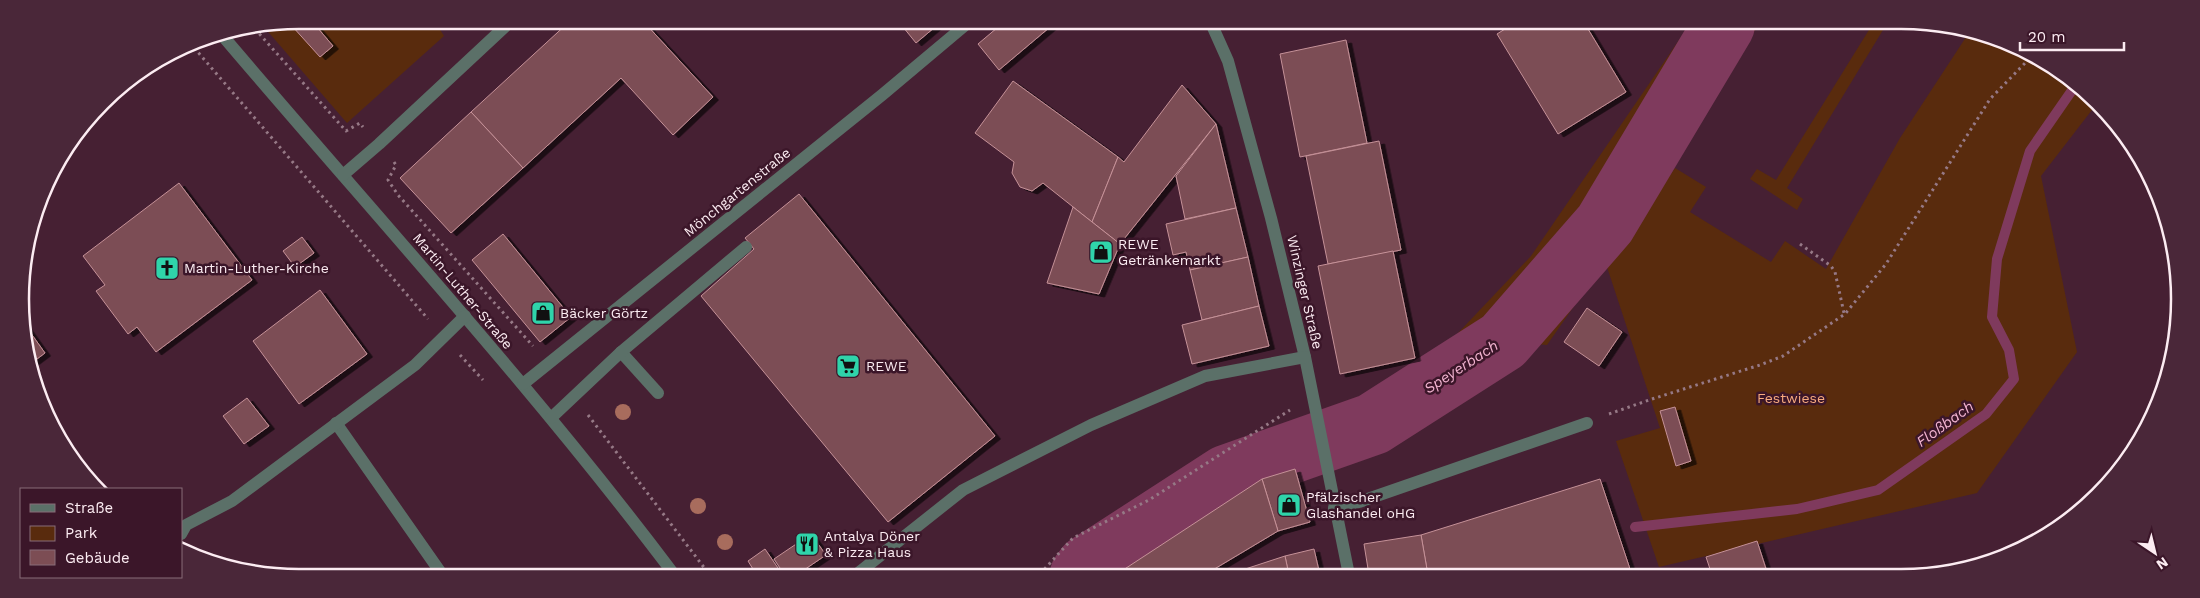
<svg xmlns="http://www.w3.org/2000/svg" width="2200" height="598" viewBox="0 0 2200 598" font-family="'Work Sans',sans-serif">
	<defs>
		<filter id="shadow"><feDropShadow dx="5.5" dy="3" stdDeviation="0" flood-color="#0009"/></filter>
	</defs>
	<rect width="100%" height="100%" fill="#462033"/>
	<g fill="#592b0d">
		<polygon points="299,20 434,20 444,36 347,123 264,27"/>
		<polygon points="1690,24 1758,25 1670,168 1547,345 1492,340 1359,421 1351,404 1441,351 1531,256"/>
		<polygon points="1872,25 1886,25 1787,188 1803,199 1797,210 1750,179 1757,169 1776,180"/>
		<polygon points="1970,31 2056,67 2095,106 2041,176 2077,352 1977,493 1659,567 1616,441 1660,428 1606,264 1675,168 1706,187 1690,212 1771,262 1785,241 1826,269 1900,138"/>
	</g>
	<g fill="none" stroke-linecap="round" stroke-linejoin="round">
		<polyline stroke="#7f3a5d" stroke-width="10" points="1635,527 1797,509 1878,490 1986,414 2014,379 2009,350 1992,317 1997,259 2030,151 2075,86"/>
		<polyline stroke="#7f3a5d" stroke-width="62" points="1081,574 1087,566 1226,476 1373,424 1503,341 1605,224 1724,25"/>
	</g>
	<g fill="#7c4d54" stroke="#c59198" filter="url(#shadow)">
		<polygon points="299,20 311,20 333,46 320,57 292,26"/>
		<polygon points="570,21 643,21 713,97 673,135 621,78 523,168 471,112"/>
		<polygon points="899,22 941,22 916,43"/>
		<polygon points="1004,22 1056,22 999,70 978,44"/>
		<polygon points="1513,24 1585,24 1626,92 1558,134 1497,34"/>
		<polygon points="1346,40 1367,143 1300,157 1280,54"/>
		<polygon points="1013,81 1118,157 1092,222 1043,183 1032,191 1020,187 1012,173 1014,162 975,133"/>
		<polygon points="1182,85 1216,124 1120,244 1092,222 1118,157 1124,162"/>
		<polygon points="471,112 523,168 451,233 400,178"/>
		<polygon points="1216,124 1236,208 1185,219 1176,176"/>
		<polygon points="1379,141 1401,250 1328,264 1306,156"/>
		<polygon points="179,183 252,280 156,352 137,327 128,334 96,291 105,285 83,256"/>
		<polygon points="799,194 995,436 888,522 701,296 754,249 745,238"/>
		<polygon points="1073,207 1120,244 1099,294 1047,283"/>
		<polygon points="1236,208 1248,257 1190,270 1186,252 1173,255 1166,224"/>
		<polygon points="503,234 571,317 540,342 472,260"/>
		<polygon points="302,237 314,253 295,267 283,251"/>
		<polygon points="1393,251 1415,358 1340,374 1318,266"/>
		<polygon points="1248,257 1259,306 1202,320 1190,270"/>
		<polygon points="320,290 367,354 299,404 253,341"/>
		<polygon points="1259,306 1269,346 1192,364 1182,325"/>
		<polygon points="1587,308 1622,332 1599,366 1564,342"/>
		<polygon points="25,325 45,353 29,365"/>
		<polygon points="247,398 269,426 244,444 223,416"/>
		<polygon points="1675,407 1691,461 1676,466 1660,411"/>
		<polygon points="1295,469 1310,522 1278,531 1262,479"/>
		<polygon points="1262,479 1278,531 1206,574 1117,574"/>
		<polygon points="1600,479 1632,575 1428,575 1421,535"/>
		<polygon points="811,534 826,555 798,574 784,574 774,559"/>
		<polygon points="1421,535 1428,575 1369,575 1364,544"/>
		<polygon points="1757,541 1768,575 1712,575 1706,557"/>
		<polygon points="765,549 778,568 770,574 756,574 748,561"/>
		<polygon points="1314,549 1320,575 1289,575 1285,556"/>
		<polygon points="1285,556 1289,575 1230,574"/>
	</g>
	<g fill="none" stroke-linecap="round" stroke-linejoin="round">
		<g stroke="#967986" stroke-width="3" stroke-dasharray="2.5 4" stroke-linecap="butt">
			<polyline points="255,29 346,131 360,123 363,127"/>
			<polyline points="190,43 428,319"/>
			<polyline points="394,162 396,165 388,180 398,195 533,346"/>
			<polyline points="1800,244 1831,266 1835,272 1844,313"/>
			<polyline points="460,355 483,380"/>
			<polyline points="1609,414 1652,399 1760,365 1783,356 1845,314 1886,264 1990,99 2031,57"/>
			<polyline points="588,415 709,574"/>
			<polyline points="1040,574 1073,538 1149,500 1290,410"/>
		</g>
		<g stroke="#5b7068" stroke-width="12">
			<polyline points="1211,23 1228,61 1271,218 1305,357 1349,575"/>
			<path d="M222 35C374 214 532 386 673 573"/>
			<polyline points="343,175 379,144 511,21"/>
			<polyline points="621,352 658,393"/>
			<polyline points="523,384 882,95 969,22"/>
			<polyline points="551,418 621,352 746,247"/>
			<polyline points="336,423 441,573"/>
			<polyline points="1334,508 1359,502 1587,423"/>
			<polyline points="181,534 186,525 232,501 415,365 465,316"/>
			<polyline points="857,574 963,490 1091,425 1205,376 1305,357"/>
		</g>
	</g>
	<g fill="#a86c5d">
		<circle cx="623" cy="412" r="8"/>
		<circle cx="698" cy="506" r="8"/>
		<circle cx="725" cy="542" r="8"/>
	</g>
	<defs>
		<g id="shop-square" transform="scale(1.25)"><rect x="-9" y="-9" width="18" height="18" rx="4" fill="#2fd4aa" stroke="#3b1629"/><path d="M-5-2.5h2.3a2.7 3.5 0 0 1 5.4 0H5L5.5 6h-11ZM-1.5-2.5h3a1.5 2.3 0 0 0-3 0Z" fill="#111"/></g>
		<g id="church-square" transform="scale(1.25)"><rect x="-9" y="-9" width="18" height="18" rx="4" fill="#2fd4aa" stroke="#3b1629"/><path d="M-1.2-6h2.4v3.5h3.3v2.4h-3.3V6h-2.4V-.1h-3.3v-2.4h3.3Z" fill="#111"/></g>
		<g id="supermarket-square" transform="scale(1.25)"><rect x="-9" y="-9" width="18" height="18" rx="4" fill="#2fd4aa" stroke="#3b1629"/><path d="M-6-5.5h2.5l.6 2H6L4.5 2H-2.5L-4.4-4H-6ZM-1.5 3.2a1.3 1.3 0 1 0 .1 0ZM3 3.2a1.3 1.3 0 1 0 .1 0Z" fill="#111"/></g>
		<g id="restaurant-square" transform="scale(1.25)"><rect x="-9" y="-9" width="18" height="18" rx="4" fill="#2fd4aa" stroke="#3b1629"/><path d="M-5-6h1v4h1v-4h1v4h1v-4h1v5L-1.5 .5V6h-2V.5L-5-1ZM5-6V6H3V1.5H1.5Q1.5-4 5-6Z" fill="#111"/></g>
	</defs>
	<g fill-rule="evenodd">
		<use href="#shop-square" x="1101" y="252"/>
		<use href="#church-square" x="167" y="268"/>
		<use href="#shop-square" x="543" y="313"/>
		<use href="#supermarket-square" x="848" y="366"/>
		<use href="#shop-square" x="1289" y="505"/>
		<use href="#restaurant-square" x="807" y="544"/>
	</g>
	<g text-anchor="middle" stroke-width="5" stroke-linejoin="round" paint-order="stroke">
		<g font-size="14" fill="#fcecf2" stroke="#3b1629">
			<text transform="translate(737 192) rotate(-39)" y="5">Mönchgartenstraße</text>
			<text transform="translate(463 291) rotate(50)" y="5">Martin-Luther-Straße</text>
			<text transform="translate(1305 292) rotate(77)" y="5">Winzinger Straße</text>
		</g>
		<g font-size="14" fill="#fcecf2" stroke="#3b1629" text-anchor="start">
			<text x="1118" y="249">REWE<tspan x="1118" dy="16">Getränkemarkt</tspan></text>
			<text x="184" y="273">Martin-Luther-Kirche</text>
			<text x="560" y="318">Bäcker Görtz</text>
			<text x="866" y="371">REWE</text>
			<text x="1306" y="502">Pfälzischer<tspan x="1306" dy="16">Glashandel oHG</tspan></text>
			<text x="824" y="541">Antalya Döner<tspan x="824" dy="16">&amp; Pizza Haus</tspan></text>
		</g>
		<g font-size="14" fill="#f8ab7f" stroke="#3b1629">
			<text x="1791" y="403">Festwiese</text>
		</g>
		<g font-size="15" font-style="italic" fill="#f3b4d1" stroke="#3b1629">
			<text transform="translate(1461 367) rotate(-33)" y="5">Speyerbach</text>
			<text transform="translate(1945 424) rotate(-36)" y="5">Floßbach</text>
		</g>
	</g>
	<path d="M0 0H2200V598H0ZM299 29H1901A270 270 0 0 1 2171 299V299A270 270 0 0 1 1901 569H299A270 270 0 0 1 29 299V299A270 270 0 0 1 299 29Z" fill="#4a2739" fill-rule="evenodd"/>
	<path fill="none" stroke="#fcecf2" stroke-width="2.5" d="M299 29H1901A270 270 0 0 1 2171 299V299A270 270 0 0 1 1901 569H299A270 270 0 0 1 29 299V299A270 270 0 0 1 299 29Z"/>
	<rect x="20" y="488" width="162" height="90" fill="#3b1629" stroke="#886c79"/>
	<rect x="30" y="504" width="25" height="8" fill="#5b7068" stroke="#886c79"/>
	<text x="65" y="513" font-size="15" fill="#fcecf2">Straße</text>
	<rect x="30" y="526" width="25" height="15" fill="#592b0d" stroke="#886c79"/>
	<text x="65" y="538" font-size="15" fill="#fcecf2">Park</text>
	<rect x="30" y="550" width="25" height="15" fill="#7c4d54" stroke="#886c79"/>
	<text x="65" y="563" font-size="15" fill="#fcecf2">Gebäude</text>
	<g transform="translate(2155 553) rotate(145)" stroke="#3b1629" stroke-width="4" paint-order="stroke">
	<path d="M0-4L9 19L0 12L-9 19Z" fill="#fcecf2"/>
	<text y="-8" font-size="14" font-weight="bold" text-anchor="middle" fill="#fcecf2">N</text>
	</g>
	<path d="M2020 42v8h104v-8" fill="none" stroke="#fcecf2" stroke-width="2.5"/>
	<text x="2028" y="42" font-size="15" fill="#fcecf2" stroke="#3b1629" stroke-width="4" paint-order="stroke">20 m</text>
</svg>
